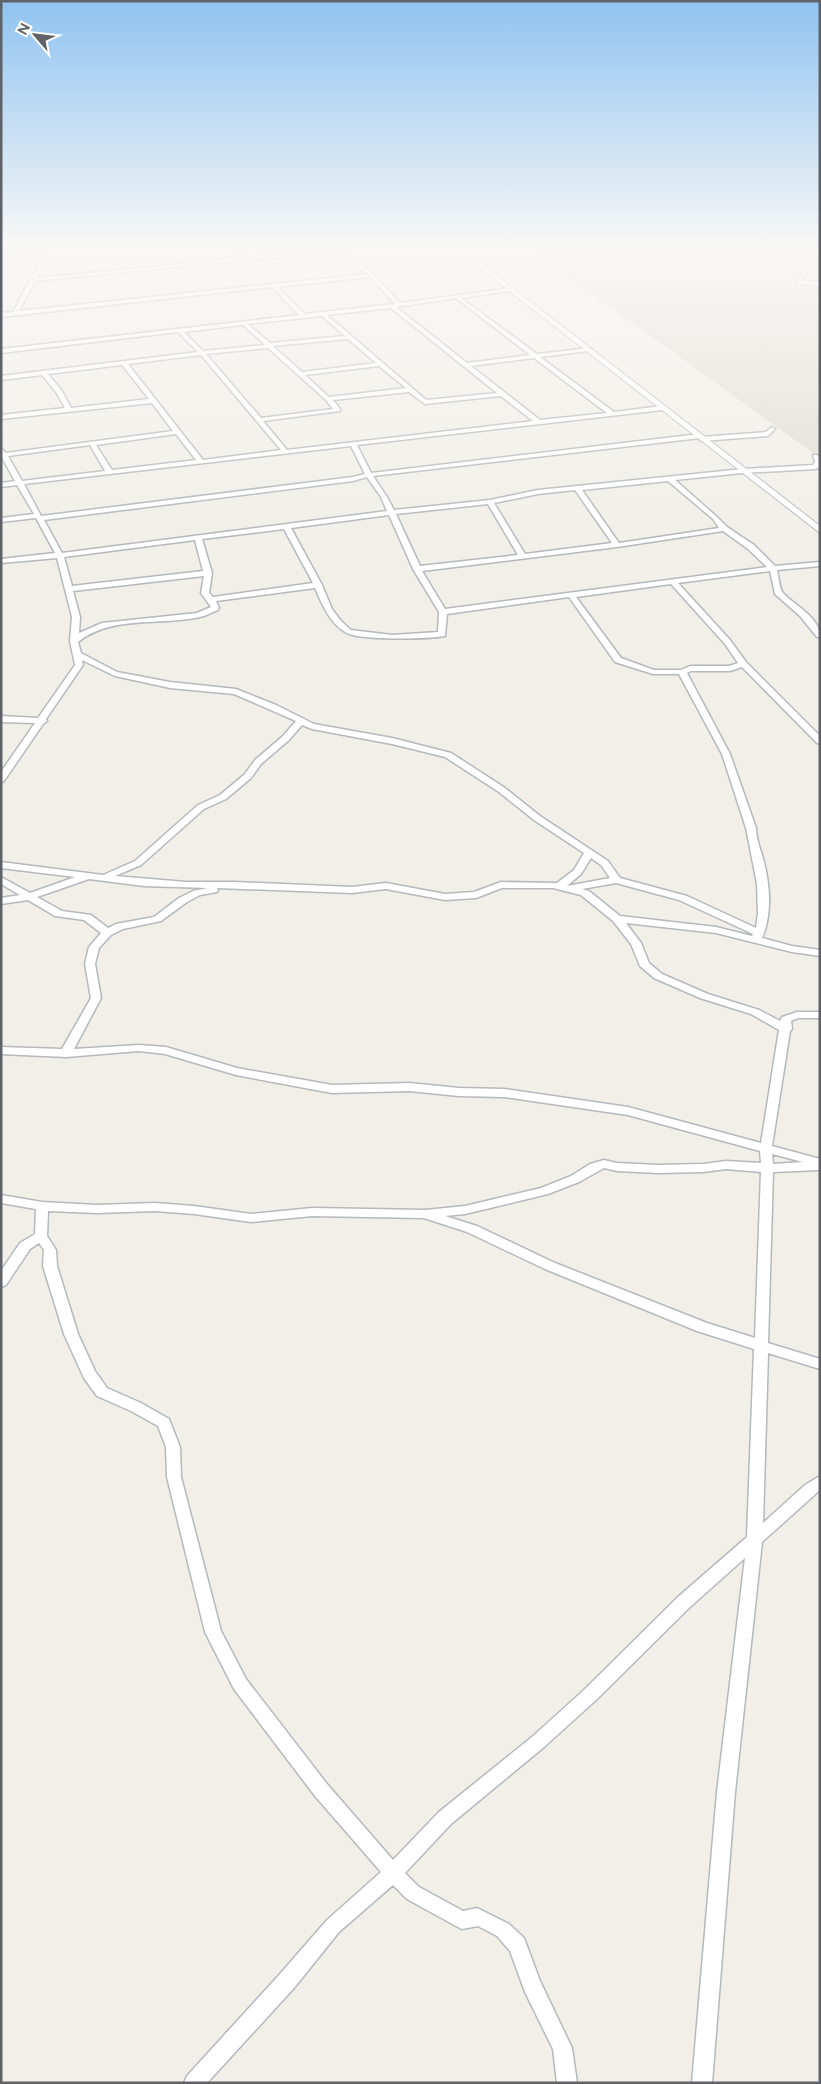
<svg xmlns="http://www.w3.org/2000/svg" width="821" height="2084" viewBox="0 0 821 2084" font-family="Figtree,sans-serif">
	<rect width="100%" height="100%" fill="#f1efe8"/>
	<polygon fill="#e1ded6" points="523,244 820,244 820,458"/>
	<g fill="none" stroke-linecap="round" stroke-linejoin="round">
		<g stroke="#b5b8bc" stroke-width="3">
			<g id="minor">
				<path d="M58 244H62L60 247 99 244 57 250 43 266 37 278 242 258 230 244H234L247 258 401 244 345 251 373 274 400 303 512 288 510 291 461 298 537 354 590 348 588 351 540 357 614 412 662 406 665 408 662 410 357 445 371 473 699 434 701 435V437L766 432 772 427 775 429 768 436 702 441 700 440V438L373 476 387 497 394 510 490 500 538 490 743 469 813 465 815 462 813 455H817L820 459V466L816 469 742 473 675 480 717 517 727 527 754 545 775 566 820 562V566L777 570C779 577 779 588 783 593 795 606 820 617 820 637H817L800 616 775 594 770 571 678 583 730 640 746 662 820 736V744L817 743 742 667 730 671H691L687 673 730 754 756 828C756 840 761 850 764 862 770 886 772 915 762 938L792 946 820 950V956L792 952 716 933 626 923 641 943 649 963 662 974 708 994 759 1010 780 1021 782 1017 797 1012H820V1018H798L791 1021 792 1029 790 1031 772 1146 820 1159V1170L773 1172 768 1343 820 1359V1369L768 1353 763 1523 805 1485 820 1476V1490L762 1542 735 1792 712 2083H692L717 1792 745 1558 690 1607 596 1700 544 1747 451 1824 405 1873 419 1887 463 1911 477 1908 509 1924 524 1938 540 1981 572 2048 577 2083H557L553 2049 525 1992 510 1951 497 1936 478 1926 462 1929 456 1926 407 1899 393 1885 339 1932 294 1988 207 2083H184L187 2076 280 1974 327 1920 381 1872 315 1796 234 1689 205 1632 167 1477 166 1447 158 1426 131 1411 97 1396 84 1378 64 1334 43 1266 44 1250 39 1243 30 1249 6 1285 1 1287V1271L20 1243 35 1234 36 1209 1 1203V1195L42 1202 97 1205 155 1203 194 1206 251 1214 312 1208 425 1210 465 1206 541 1188 571 1176 590 1164 604 1160 617 1163 658 1165 703 1164 726 1161 761 1163 760 1151 628 1115 504 1097 459 1096 409 1091 332 1093 236 1075 165 1054 139 1051 66 1057 1 1054V1047L62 1049 91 998 85 964 89 947 101 933 84 920 55 916 28 900 1 904V898L20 895 1 884V877L30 893 75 877 1 868V862L103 875 135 861 198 805 220 795 245 774 255 760 283 736 296 721 234 694 170 688 115 676 82 660 83 665 46 719 47 721 43 724 4 781 1 782V772L35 723 1 722V716L38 718 75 665 70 641 72 617 57 558 1 563V559L55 553 36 518 1 522V518L34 514 17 485 1 487V483L15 481 1 456V448L6 453 173 431 152 403 1 419V415L65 408 56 392 42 375 1 380V376L198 352 178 332 1 353V349L299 315 272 287 1 317V313L13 312 38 265 47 255H1V253H50ZM340 251 367 274 19 311 35 281ZM370 277 395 304 304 314 278 287ZM456 298 530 355 467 363 396 307ZM391 308 497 393 426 400 327 315ZM322 316 345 336 270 343 248 324ZM243 325 265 345 203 351 184 332ZM348 339 376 363 302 372 273 346ZM268 348 326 400 333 409 261 418 206 354ZM201 355 281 450 203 460 128 364ZM534 358 607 413 540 420 471 366ZM122 365 149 399 71 408 62 391 48 374ZM379 366 406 388 329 397 305 375ZM409 392 425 404 501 396 533 421 287 450 263 421 340 411V409L333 400ZM176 434 196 460 112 470 96 445ZM90 445 105 471 22 481 8 456ZM351 446 365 474 353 477 41 516 24 484ZM367 477 381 497 387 511 62 553 44 520 353 481ZM668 481 713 519 719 528 619 543 582 490ZM575 490 612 543 525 554 494 503 538 494ZM488 504 518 555 420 566 396 514ZM389 515 413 569 439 612 438 632 392 635 351 630 341 621 332 609 322 585 291 528ZM284 529 313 583 213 597 209 593 212 573 202 539ZM723 531 748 549 767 567 445 609 422 571 617 547ZM195 540 203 571 72 586 64 557ZM204 576 201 593 211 607 197 613 102 623 79 633 80 617 73 591ZM671 584 725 644 738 663 729 666H690L681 670H654L621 658 576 597ZM315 588C322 604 329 622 345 632 358 641 428 639 445 636L447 614 569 597 615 662 653 674H679L722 754 746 828 757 884 758 913 756 928 687 896 620 878 608 861 540 816 505 788 451 753 392 738 314 724 276 705 236 689 170 682 117 672 81 653 78 642C111 615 160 626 200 617 206 616 212 612 218 610L219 608 216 601ZM302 725 312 729 392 744 445 757 499 792 534 820 584 853 574 870 557 883 501 882 474 892 445 894 386 883 352 887 234 882H186L115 876 141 865 204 809 226 799 251 778 261 764 289 740ZM591 858 601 865 610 878 567 886 581 874ZM89 879 144 886 208 888 193 891 179 898 154 917 116 924 108 928 91 915 62 911 37 897ZM616 883 679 900 753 934 752 936 716 927 620 916 589 891 582 889ZM217 888 352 893 386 889 445 900 476 898 502 888H553L581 895 613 921 631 944 640 966 654 978 700 998 751 1014 779 1030 761 1143 628 1107 504 1089 459 1088 409 1083 332 1085 237 1068 166 1047 139 1045 74 1049 101 998 95 964 99 948 111 935 123 929 161 921 187 902 200 895 217 892 218 890ZM772 1154 803 1162 773 1164ZM604 1168 617 1171 658 1173 703 1172 726 1169 761 1172 755 1338 707 1323 555 1263 477 1226 445 1216 465 1214 548 1194 579 1182ZM48 1211 97 1213 155 1211 194 1214 251 1222 312 1216 424 1218 467 1232 545 1269 697 1331 754 1349 747 1537 678 1597 584 1690 532 1737 439 1812 393 1860 327 1784 246 1679 221 1631 181 1477 180 1447 169 1419 141 1403 107 1388 95 1371 78 1334 57 1266 56 1250 47 1236Z"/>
				<polygon points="820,247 820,252 801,281 820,282 820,286 796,283"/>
			</g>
		</g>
		<g stroke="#b5b8bc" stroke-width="2">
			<polygon id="tertiary" points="449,244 456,244 820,526 820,533"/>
		</g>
		<use href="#minor" fill="#fff" fill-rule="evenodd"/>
		<use href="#tertiary" fill="#fff" fill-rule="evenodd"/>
	</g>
	<linearGradient id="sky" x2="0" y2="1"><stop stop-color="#8fc3f1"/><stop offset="0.46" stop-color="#f9f8f5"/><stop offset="1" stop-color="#f9f8f5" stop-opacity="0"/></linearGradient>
	<rect width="821" height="536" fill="url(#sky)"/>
	<rect width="821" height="2084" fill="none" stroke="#5f6368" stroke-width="5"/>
	<g transform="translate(35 35) rotate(298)" stroke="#ffffff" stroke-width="4" paint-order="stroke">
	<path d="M0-4L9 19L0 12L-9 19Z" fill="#5f6368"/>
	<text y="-8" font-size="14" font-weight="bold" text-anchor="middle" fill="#5f6368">N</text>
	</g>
</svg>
